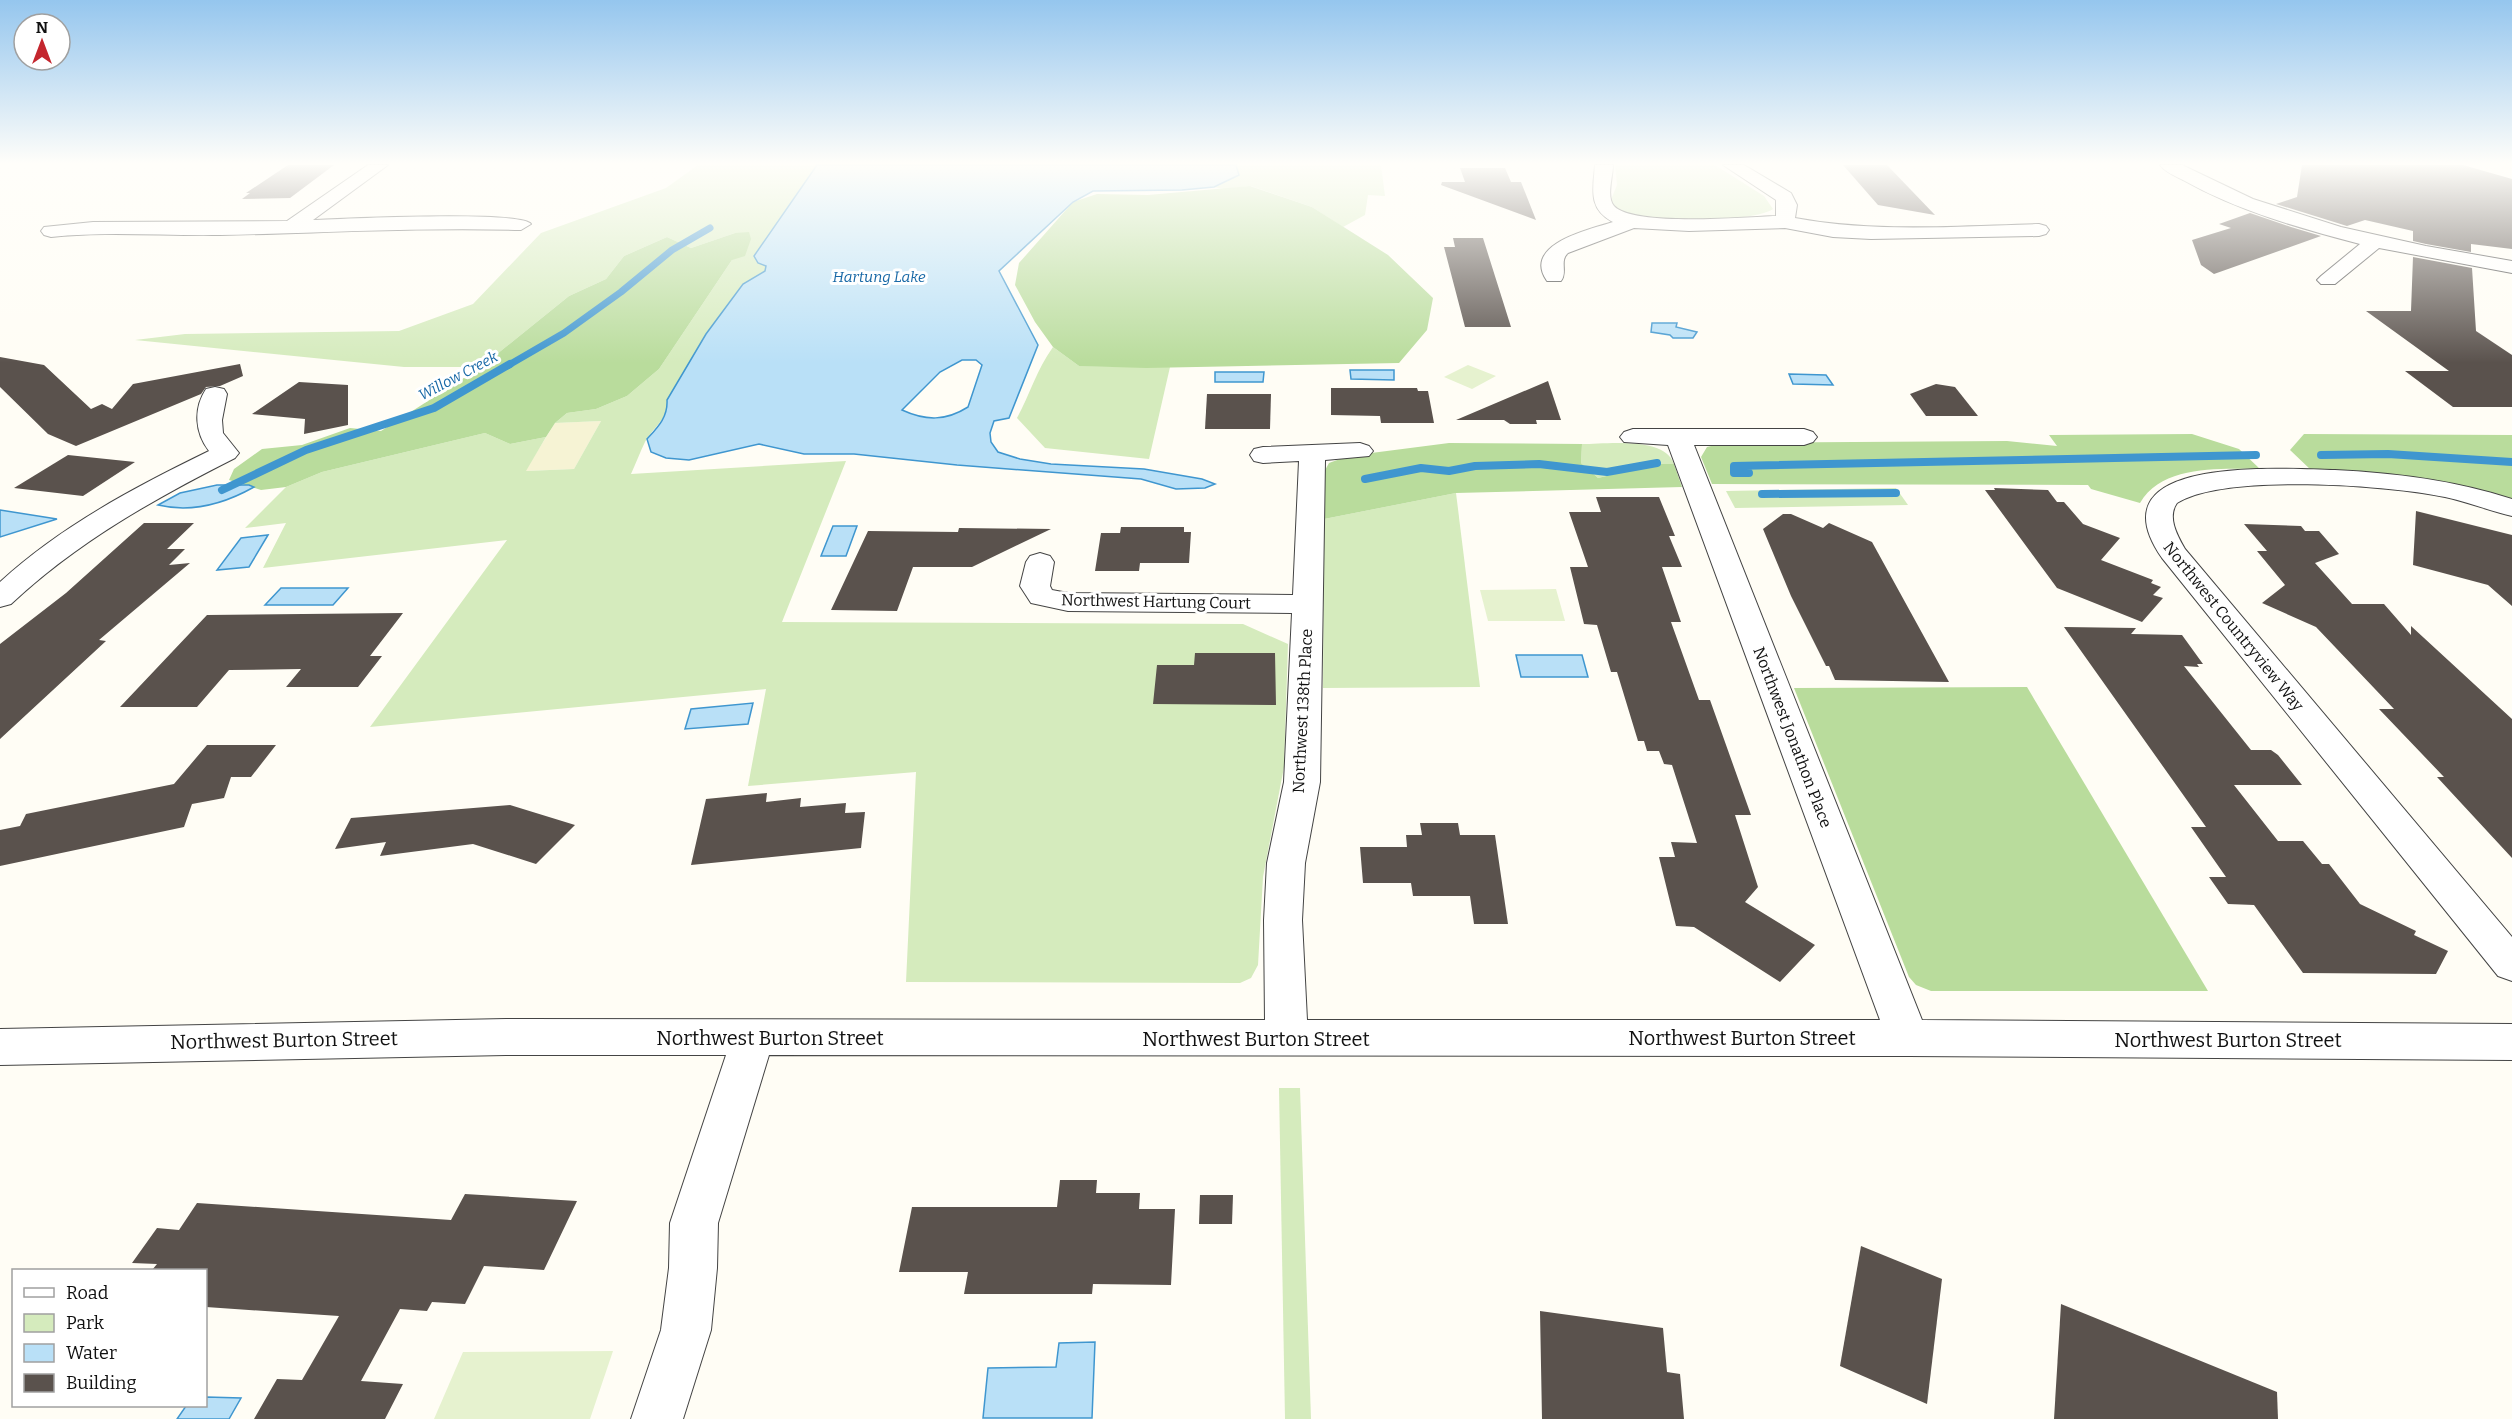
<svg xmlns="http://www.w3.org/2000/svg" width="2512" height="1419" viewBox="0 0 2512 1419" font-family="Bitter,serif">
	<rect width="100%" height="100%" fill="#fffdf5"/>
	<polygon fill="#f6f3d4" points="601,421 574,469 525,471 555,423"/>
	<g fill="#d5ebbd">
		<path d="M698 165H817L754 256 766 266 765 271 667 400C668 420 654 426 645 442 640 452 636 463 631 474L846 461 782 622 1243 624 1288 644 1284 767 1263 877 1258 965 1251 978 1240 983 906 982 916 772 748 786 766 689 370 727 507 540 263 568 286 523 245 528 286 487 322 472 485 433 510 444 546 437 526 471 574 469 601 421 555 423 567 413 596 409 627 396 659 369 732 260 735 233 691 248 667 237 624 256 606 279 569 296 481 367H404L135 340 185 334 399 331 473 304 541 233 666 188Z"/>
		<polygon points="1236,165 1381,165 1385,196 1368,195 1365,215 1343,227 1312,207 1251,186 1224,189 1214,187 1239,175"/>
		<path d="M1615 165H1715L1764 196 1773 209C1754 222 1644 226 1624 214 1619 212 1614 206 1610 202L1617 185Z"/>
		<path d="M1053 347 1079 366 1170 367 1149 459 1045 448 1017 418C1030 394 1037 369 1053 347Z"/>
		<path d="M1582 444C1606 444 1665 436 1674 464H1657L1598 478 1581 463Z"/>
		<polygon points="1896,488 1908,505 1735,508 1726,491"/>
		<polygon points="1456,493 1480,687 1323,688 1324,519"/>
		<polygon points="1279,1088 1300,1088 1311,1419 1285,1419"/>
	</g>
	<g fill="#b9dc9c">
		<polygon points="1250,186 1312,207 1388,255 1433,298 1427,330 1399,363 1146,368 1079,366 1053,347 1035,322 1015,285 1019,263 1073,202 1097,194 1148,195"/>
		<polygon points="749,232 751,239 745,256 732,260 659,369 627,396 596,409 567,413 555,423 546,437 510,444 485,433 322,472 286,487 261,490 229,480 234,469 262,449 302,445 350,428 381,431 481,367 569,296 606,279 624,256 667,237 691,248 735,233"/>
		<path d="M2192 434 2239 449 2260 469C2221 469 2163 464 2140 503L2091 489 2088 485 1712 484 1701 457 1707 447 1723 443 2007 441 2057 446 2049 435Z"/>
		<path d="M2304 434 2512 435V500C2443 477 2383 471 2311 470L2290 450Z"/>
		<polygon points="1449,443 1582,444 1581,463 1598,478 1657,464 1674,464 1682,487 1456,493 1324,519 1324,472 1329,463 1348,456"/>
		<polygon points="2027,687 2208,991 1931,991 1916,985 1909,977 1794,688"/>
	</g>
	<g fill="#e6f2cf">
		<polygon points="1468,365 1496,376 1472,389 1444,377"/>
		<polygon points="1556,589 1565,621 1488,621 1480,590"/>
		<polygon points="613,1351 590,1419 434,1419 463,1352"/>
	</g>
	<g fill="#b9e0f7" stroke="#3f96cf" stroke-width="1.5" fill-rule="evenodd">
		<path d="M817 165H1236L1239 175 1214 187 1182 190 1093 191 1073 202 999 271 1038 345 1009 418 994 421 990 433 991 442 998 452 1020 459 1051 464 1144 469 1202 479 1215 484 1205 488 1176 489 1141 479 957 465 854 454H804L759 444 689 460 666 458 651 452 647 439C658 427 668 417 667 400L706 334 743 284 765 271 766 266 758 263 754 256ZM962 360H976L982 365 968 407C946 421 926 421 902 410L940 372Z"/>
		<polygon points="1652,323 1677,323 1676,327 1697,332 1693,338 1673,338 1670,335 1651,332"/>
		<polygon points="1350,370 1394,370 1394,380 1351,379"/>
		<polygon points="1215,372 1264,372 1263,382 1215,382"/>
		<polygon points="1789,374 1826,375 1833,385 1793,384"/>
		<path d="M217 485H249L254 487C224 504 192 513 158 505L180 493Z"/>
		<polygon points="0,510 57,519 0,537"/>
		<polygon points="833,526 857,526 846,556 821,556"/>
		<polygon points="268,535 249,567 217,570 241,538"/>
		<polygon points="281,588 348,588 333,605 265,605"/>
		<polygon points="1516,655 1582,655 1588,677 1521,677"/>
		<polygon points="753,703 748,724 685,729 691,709"/>
		<polygon points="1095,1342 1092,1418 983,1418 988,1368 1056,1367 1059,1343"/>
		<polygon points="206,1397 241,1398 229,1419 177,1419 186,1406 206,1406"/>
	</g>
	<g fill="none" stroke-linecap="round" stroke-linejoin="round">
		<polyline stroke="#3f96cf" stroke-width="7" points="507,366 564,333 621,292 672,250 710,228"/>
		<g stroke="#3f96cf" stroke-width="8">
			<polyline points="2321,455 2388,454 2512,462"/>
			<polyline points="1749,473 1734,473 1734,466 2256,455"/>
			<polyline points="1365,479 1421,468 1449,471 1475,466 1539,464 1607,472 1657,463"/>
			<polyline points="222,490 306,450 434,408 510,364"/>
			<polyline points="1762,494 1896,493"/>
		</g>
	</g>
	<g fill="#5a524d">
		<polygon points="288,165 334,165 290,198 242,199 250,193 246,193"/>
		<polygon points="1843,165 1887,165 1935,215 1878,205"/>
		<polygon points="2302,165 2463,165 2512,179 2512,249 2471,244 2471,252 2426,244 2413,241 2413,231 2365,220 2347,226 2276,204 2297,197"/>
		<polygon points="1460,168 1505,168 1511,182 1521,182 1536,220 1441,185 1442,182 1465,182"/>
		<polygon points="2250,213 2291,227 2321,236 2214,274 2201,265 2192,240 2231,228 2219,224"/>
		<polygon points="1453,238 1483,238 1511,327 1465,327 1444,247 1455,247"/>
		<polygon points="2413,257 2472,268 2476,331 2512,355 2512,407 2453,407 2405,371 2449,371 2366,311 2411,311"/>
		<polygon points="0,357 44,365 91,409 102,404 112,409 133,384 240,364 243,376 220,386 206,387 201,394 76,446 48,434 0,387"/>
		<polygon points="1548,381 1561,420 1536,420 1537,424 1510,424 1504,420 1456,420"/>
		<polygon points="299,382 348,385 348,425 304,434 305,419 252,414"/>
		<polygon points="1936,384 1955,387 1978,416 1926,416 1910,394"/>
		<polygon points="1331,388 1417,388 1418,391 1428,391 1434,423 1381,423 1380,416 1331,415"/>
		<polygon points="1207,394 1271,394 1270,429 1205,429"/>
		<polygon points="68,455 135,462 83,496 14,488"/>
		<polygon points="1994,488 2048,490 2057,502 2064,502 2083,524 2120,538 2101,560 2153,580 2151,583 2161,587 2153,595 2163,598 2142,622 2057,588 1985,490 1995,490"/>
		<polygon points="1596,497 1659,497 1675,536 1669,536 1682,567 1662,567 1681,622 1671,622 1699,700 1710,700 1751,815 1735,815 1758,887 1745,902 1815,945 1780,982 1694,927 1676,926 1659,857 1675,857 1671,842 1697,843 1672,765 1664,764 1659,751 1647,751 1644,741 1638,741 1617,672 1611,672 1597,625 1584,624 1570,567 1588,567 1569,512 1601,512"/>
		<polygon points="2416,511 2512,535 2512,606 2488,585 2413,565"/>
		<polygon points="1783,514 1791,514 1823,528 1829,523 1872,542 1949,682 1835,680 1829,666 1826,666 1791,596 1763,529"/>
		<polygon points="144,523 194,523 167,549 185,549 169,565 190,563 99,640 106,641 0,739 0,644 66,593"/>
		<polygon points="2244,524 2301,526 2305,531 2319,531 2339,554 2315,563 2352,604 2384,604 2411,635 2411,626 2512,719 2512,858 2437,777 2444,777 2379,709 2394,709 2316,627 2262,603 2285,585 2257,551 2267,551"/>
		<polygon points="1121,527 1184,527 1184,532 1191,532 1189,563 1140,563 1139,571 1095,571 1101,533 1120,533"/>
		<polygon points="959,528 1051,529 972,567 913,567 897,611 831,610 868,531 958,532"/>
		<polygon points="403,613 370,656 382,656 358,687 286,687 301,669 229,670 197,707 120,707 207,615"/>
		<polygon points="2064,627 2136,628 2131,634 2182,635 2203,664 2197,664 2199,667 2184,666 2251,750 2271,750 2278,755 2302,785 2234,785 2278,841 2303,841 2322,864 2329,864 2360,904 2416,931 2414,935 2448,951 2436,974 2303,973 2254,905 2228,904 2209,877 2226,877 2191,827 2206,827"/>
		<polygon points="1195,653 1275,653 1276,705 1153,704 1157,665 1194,665"/>
		<polygon points="207,745 276,745 251,777 231,777 224,798 192,804 184,827 0,866 0,830 20,826 26,814 174,784"/>
		<polygon points="767,793 766,802 801,798 800,807 846,803 845,813 865,812 861,848 691,865 706,799"/>
		<polygon points="510,805 575,825 536,864 473,844 380,856 386,842 335,849 351,818"/>
		<polygon points="1420,823 1458,823 1460,835 1495,835 1508,924 1474,924 1470,896 1413,896 1411,883 1363,883 1360,847 1407,847 1406,835 1422,835"/>
		<polygon points="1060,1180 1097,1180 1096,1193 1140,1193 1139,1209 1175,1209 1171,1285 1093,1284 1092,1294 964,1294 968,1272 899,1272 912,1207 1057,1207"/>
		<polygon points="465,1194 577,1201 544,1270 484,1266 465,1304 432,1302 427,1311 400,1309 361,1381 403,1384 385,1419 254,1419 277,1379 302,1380 339,1316 206,1307 206,1270 152,1270 157,1264 132,1263 157,1228 179,1230 197,1203 451,1220"/>
		<polygon points="1200,1195 1233,1195 1232,1224 1199,1224"/>
		<polygon points="1861,1246 1942,1279 1927,1404 1840,1366"/>
		<polygon points="2061,1304 2277,1392 2278,1419 2054,1419"/>
		<polygon points="1540,1311 1663,1328 1667,1372 1680,1374 1684,1419 1542,1419"/>
	</g>
	<g fill="none" stroke-linecap="round" stroke-linejoin="round">
		<g stroke="#444" stroke-width="2">
			<g id="minor">
				<path d="M368 165H388L313 220C341 219 521 210 531 224L521 230C420 227 320 233 220 235 163 236 107 231 51 237L44 235 41 231 44 227 93 222 287 221Z"/>
				<path d="M1595 165H1613C1613 176 1606 197 1614 206 1633 227 1746 217 1776 216V200L1723 165H1744L1791 193 1797 205 1795 218C1875 233 1958 226 2039 224L2046 226 2049 230 2046 234 2039 236 1871 239 1833 237 1785 228 1689 231 1634 228 1568 253C1559 261 1568 272 1561 281H1547C1521 244 1591 229 1613 222 1588 209 1593 190 1595 165Z"/>
				<path d="M2160 165H2182L2253 199 2341 227 2426 246 2512 261V273L2379 248 2335 284H2321L2317 280 2321 276 2360 244C2299 228 2238 211 2183 180 2175 176 2165 172 2160 165Z"/>
				<path d="M215 387 224 389 227 394 222 420 223 433 239 453 235 458C154 499 77 542 11 604L0 607V582C61 526 135 487 209 451 195 433 193 409 206 389Z"/>
				<polygon points="1633,429 1804,429 1813,432 1817,437 1813,442 1804,445 1694,445 1922,1020 2512,1024 2512,1060 1908,1056 769,1055 718,1223 717,1268 711,1330 683,1419 631,1419 661,1330 669,1268 670,1223 726,1055 506,1055 0,1065 0,1029 506,1019 1265,1020 1264,920 1267,863 1284,782 1292,613 1068,611 1031,603 1020,586 1026,562 1030,556 1040,553 1050,556 1054,562 1050,586 1052,590 1068,593 1293,595 1299,461 1263,463 1254,461 1250,455 1254,449 1263,447 1360,443 1369,446 1373,451 1369,456 1325,460 1320,782 1305,863 1302,920 1307,1020 1880,1020 1668,445 1624,442 1620,437 1624,432"/>
				<path d="M2335 470C2395 473 2454 480 2512 499V516C2490 511 2468 502 2445 497 2389 485 2224 473 2177 503 2167 517 2177 535 2185 549L2512 937V981L2498 976 2162 558C2090 454 2281 469 2335 470Z"/>
			</g>
		</g>
		<use href="#minor" fill="#fff" fill-rule="evenodd"/>
	</g>
	<linearGradient id="sky" x2="0" y2="1"><stop stop-color="#95c6ee"/><stop offset="0.45" stop-color="#fffefa"/><stop offset="1" stop-color="#fffefa" stop-opacity="0"/></linearGradient>
	<rect width="2512" height="363" fill="url(#sky)"/>
	<g text-anchor="middle" stroke-width="6" stroke-linejoin="round" paint-order="stroke">
		<g font-size="15" font-style="italic" fill="#1768a6" stroke="#fff">
			<text x="879" y="282">Hartung Lake</text>
			<text transform="translate(458 376) rotate(-28)" y="5">Willow Creek</text>
		</g>
		<g font-size="16" fill="#111" stroke="#fff">
			<text transform="translate(1156 601) rotate(1)" y="6">Northwest Hartung Court</text>
			<text transform="translate(2234 626) rotate(51)" y="6">Northwest Countryview Way</text>
			<text transform="translate(1302 711) rotate(-87)" y="6">Northwest 138th Place</text>
			<text transform="translate(1793 737) rotate(69)" y="6">Northwest Jonathon Place</text>
		</g>
		<g font-size="20" fill="#111" stroke="#fff">
			<text x="770" y="1045">Northwest Burton Street</text>
			<text x="1742" y="1045">Northwest Burton Street</text>
			<text x="1256" y="1046">Northwest Burton Street</text>
			<text transform="translate(284 1040) rotate(-1)" y="7">Northwest Burton Street</text>
			<text x="2228" y="1047">Northwest Burton Street</text>
		</g>
	</g>
	<rect x="12" y="1269" width="195" height="138" fill="#ffffff" stroke="#a0a0a0" stroke-width="1.5"/>
	<rect x="24" y="1288" width="30" height="9" fill="#ffffff" stroke="#a0a0a0" stroke-width="1.5"/>
	<text x="66" y="1299" font-size="18" fill="#111111">Road</text>
	<rect x="24" y="1314" width="30" height="18" fill="#d5ebbd" stroke="#a0a0a0" stroke-width="1.5"/>
	<text x="66" y="1329" font-size="18" fill="#111111">Park</text>
	<rect x="24" y="1344" width="30" height="18" fill="#b9e0f7" stroke="#a0a0a0" stroke-width="1.5"/>
	<text x="66" y="1359" font-size="18" fill="#111111">Water</text>
	<rect x="24" y="1374" width="30" height="18" fill="#5a524d" stroke="#a0a0a0" stroke-width="1.5"/>
	<text x="66" y="1389" font-size="18" fill="#111111">Building</text>
	<g transform="translate(42 42)"><circle r="28" fill="#ffffff" stroke="#a0a0a0" stroke-width="1.5"/>
	<path d="M0-4.5L10 22L0 15L-10 22Z" fill="#c4262e"/>
	<text y="-9" font-size="16" font-weight="bold" text-anchor="middle" fill="#111111">N</text>
	</g>
</svg>
